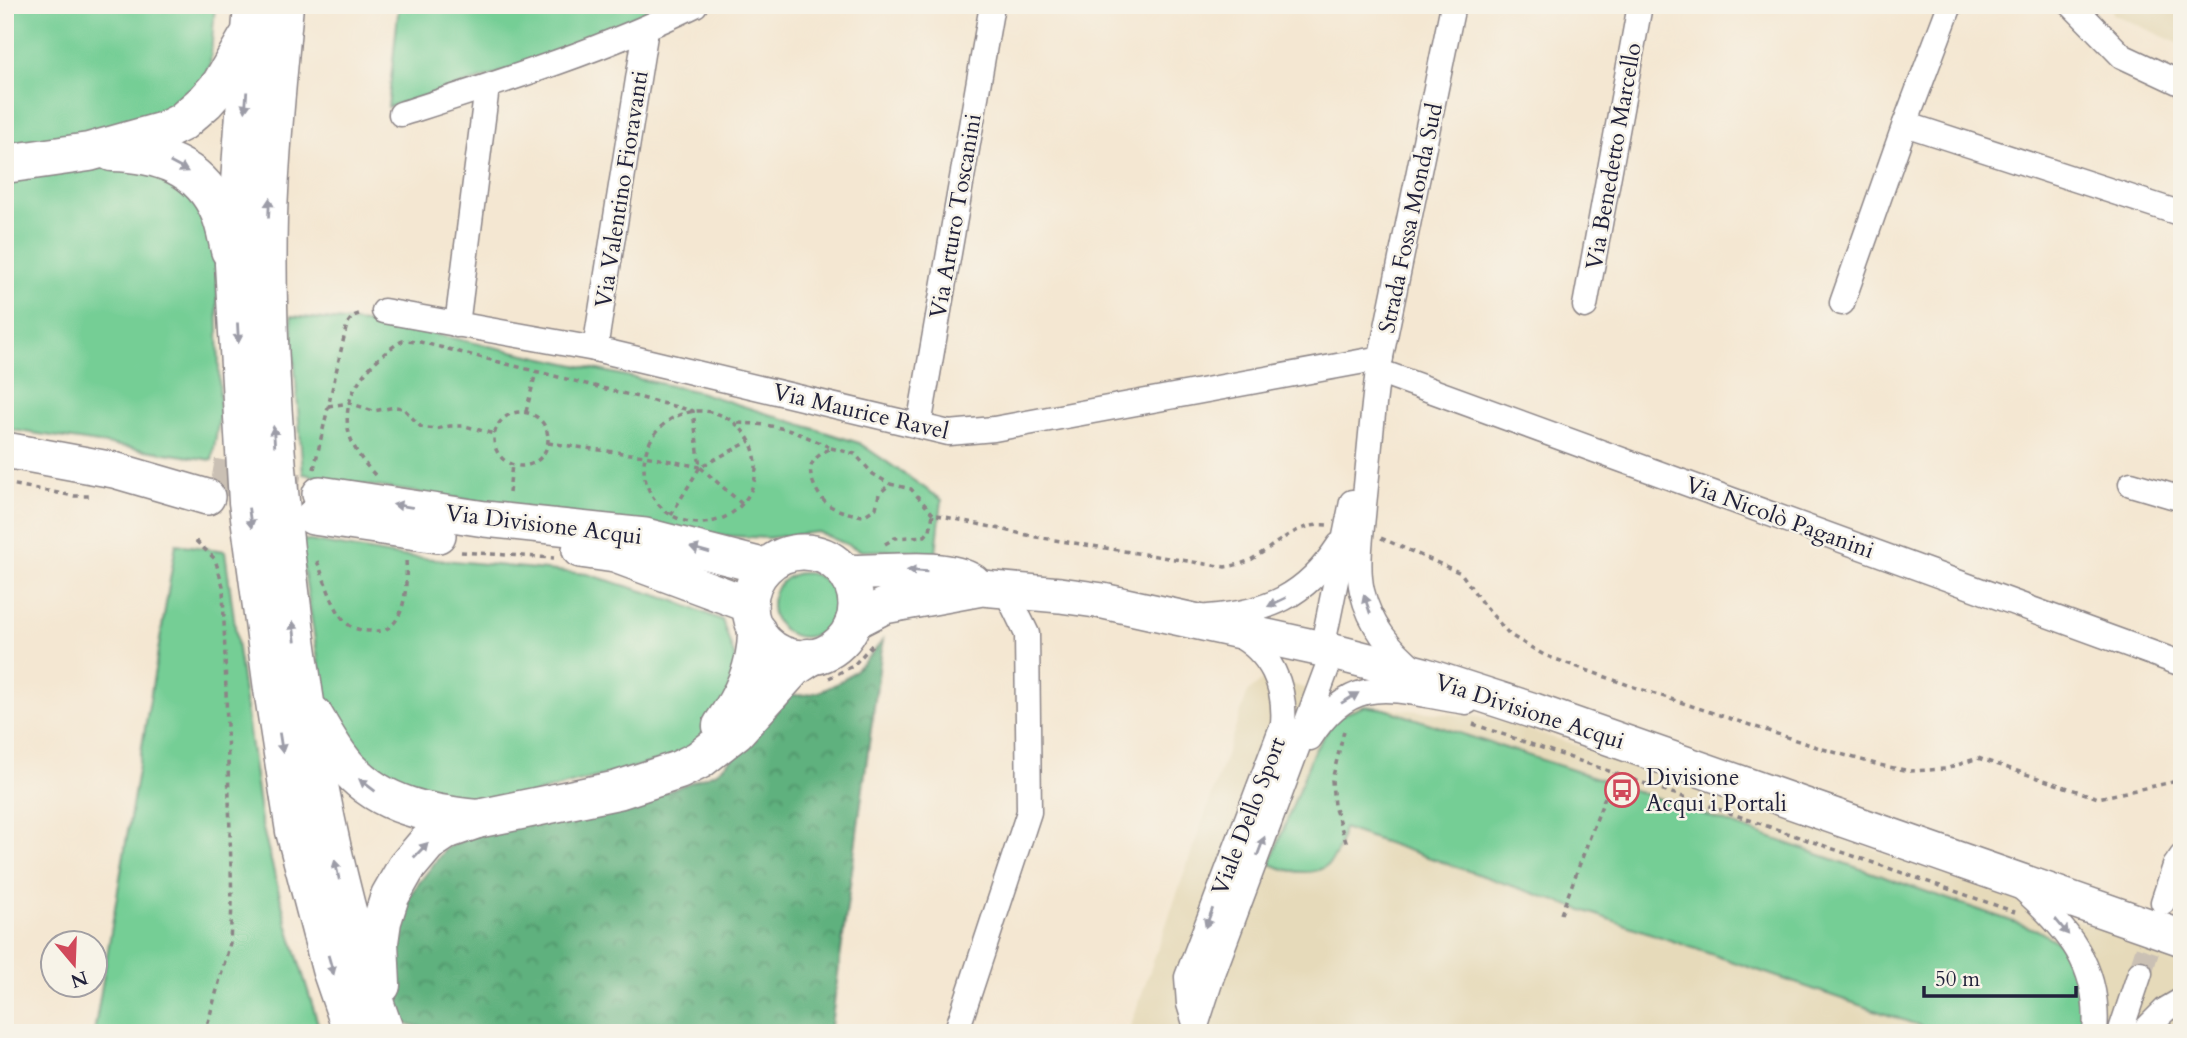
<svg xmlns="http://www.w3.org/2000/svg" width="2187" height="1038" viewBox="0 0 2187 1038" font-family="Cardo,serif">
	<defs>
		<pattern id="forest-crowns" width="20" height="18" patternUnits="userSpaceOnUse" patternTransform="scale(1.75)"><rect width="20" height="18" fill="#5fb17e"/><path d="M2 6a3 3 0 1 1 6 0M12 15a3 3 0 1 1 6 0" fill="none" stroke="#4e9068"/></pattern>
	</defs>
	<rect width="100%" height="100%" fill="#f7f3e8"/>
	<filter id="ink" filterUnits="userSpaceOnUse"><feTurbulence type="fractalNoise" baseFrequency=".0143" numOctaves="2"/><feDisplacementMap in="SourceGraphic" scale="14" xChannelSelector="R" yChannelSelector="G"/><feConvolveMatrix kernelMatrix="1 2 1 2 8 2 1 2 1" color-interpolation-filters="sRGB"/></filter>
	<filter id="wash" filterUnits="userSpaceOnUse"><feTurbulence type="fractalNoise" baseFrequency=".00686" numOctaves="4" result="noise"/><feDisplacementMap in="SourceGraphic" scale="28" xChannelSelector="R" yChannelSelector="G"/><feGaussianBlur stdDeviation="1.57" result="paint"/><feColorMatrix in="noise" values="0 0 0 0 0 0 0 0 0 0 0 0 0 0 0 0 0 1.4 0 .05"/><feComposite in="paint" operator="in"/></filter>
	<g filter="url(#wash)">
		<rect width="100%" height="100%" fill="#f4e7d2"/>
		<g fill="#e6daba">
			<polygon points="2112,5 2182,5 2182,45 2113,14"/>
			<polygon points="1266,677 1365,706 1491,718 1570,743 2182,957 2182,1033 1128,1033 1248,692"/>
		</g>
		<g fill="#74ce95" stroke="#4b7868" stroke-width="2">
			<polygon points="5,5 215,5 210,66 201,85 179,103 145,124 5,153"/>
			<polygon points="399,5 672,5 494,75 388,107"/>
			<polygon points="102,166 139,166 188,186 216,243 220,413 212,460 5,429 5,180"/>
			<polygon points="291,316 397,326 699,392 859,443 942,500 936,553 900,550 862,551 818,532 768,538 712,535 352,483 303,474"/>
			<polygon points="299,539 392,555 587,574 672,600 722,620 736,661 723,711 688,753 483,807 375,781 327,717"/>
			<polygon points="176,544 225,551 261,821 286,920 321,1033 94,1033"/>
			<circle cx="804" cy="605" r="32"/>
			<path d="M1365 706 1385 709 1610 782 2037 930 2059 943 2077 972 2089 1033H1941L1343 828C1341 833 1342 838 1340 844 1330 880 1297 875 1270 864L1313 753 1336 717Z"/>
		</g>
		<path fill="url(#forest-crowns)" stroke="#406a5c" stroke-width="2" d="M883 640 830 1033H444L404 1023 387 949 393 917 446 848 475 835 656 796 717 772 749 743 790 695C828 699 862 668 883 640Z"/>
	</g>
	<g filter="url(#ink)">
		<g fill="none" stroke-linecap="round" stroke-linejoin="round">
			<polyline stroke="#cac0b4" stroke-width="24" stroke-dasharray="24 12" stroke-linecap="butt" points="2140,973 2159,914"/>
			<polyline stroke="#cac0b4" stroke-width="35" stroke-dasharray="35 18" stroke-linecap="butt" points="212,476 320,494"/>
			<g stroke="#8b8486" stroke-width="27">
				<g id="street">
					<polyline points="2072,5 2122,56 2182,84"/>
					<path d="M401 114C501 82 601 51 695 5"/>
					<polyline points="1905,124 2182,214"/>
					<polyline points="1842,303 1905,124 1950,5"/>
					<polyline points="1585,306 1640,5"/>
					<polyline points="384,311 595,349 949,433 994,429 1381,358"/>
					<polyline points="457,325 487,87"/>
					<polyline points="595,349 646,29"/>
					<polyline points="1378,371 2182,664"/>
					<polyline points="919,426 992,5"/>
					<polyline points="2131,484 2182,499"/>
					<path d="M1208 617C1268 612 1305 597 1339 545"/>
					<polyline points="1322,649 1352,502"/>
					<path d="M1416 670C1390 649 1370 625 1362 591 1356 564 1362 532 1364 505 1369 460 1372 415 1378 371L1453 5"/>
					<path d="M1310 738C1355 667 1399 693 1467 702"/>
					<path d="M2021 887C2067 928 2101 966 2095 1033"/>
					<polyline points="2163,902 2175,866 2182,856"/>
					<polyline points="1196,1026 1212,976 1333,652"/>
					<polyline points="956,1033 1029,812 1027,634 1008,595 1003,591"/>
					<path d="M1198 1033 1189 1004 1187 977 1283 724C1286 686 1271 652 1236 634"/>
					<polyline points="2120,1033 2140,973"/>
					<polyline points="2142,1033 2165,1010 2182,1000"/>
				</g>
			</g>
			<g stroke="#8b8486" stroke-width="38">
				<g id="secondary">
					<polyline points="5,450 114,470 207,497"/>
					<polyline points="320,494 485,519 645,536 766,567"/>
					<polyline points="313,517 438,535"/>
					<polyline points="580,550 615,555 750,605"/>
					<circle cx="803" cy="605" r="53"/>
					<path d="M845 572C881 575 942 562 973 582"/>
					<polyline points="853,622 884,606 982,588 1060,595 1103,601 1322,649 1423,675 1534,711 2182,938"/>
				</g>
			</g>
			<g stroke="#8b8486" stroke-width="41">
				<g id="highway">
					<polyline points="253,5 234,264 248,502 273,689 295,831 331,969 353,1033"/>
					<path d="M284 5C278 75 270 146 268 216 265 344 275 473 291 600 309 747 334 893 385 1033"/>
					<path d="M112 152C158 153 201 166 220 213 225 224 227 238 230 250"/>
					<polyline points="5,164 89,152 164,131 182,122 206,101 221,84 247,39"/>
					<path d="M313 715C324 733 334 753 349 769 382 806 429 814 477 819"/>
					<path d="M722 726C742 697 757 668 757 632"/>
					<polyline points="381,985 379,942 382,921 390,896 406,868 427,843 448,829 477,819 618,790 679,770 699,760 736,731 793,668 808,658"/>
				</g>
			</g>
			<g stroke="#8b8486" stroke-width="3.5" stroke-dasharray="5 5" stroke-linecap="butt">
				<polyline points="328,406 350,403 373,411 396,407 403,408 421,427 436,429 450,426 465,426 494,434"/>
				<circle cx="700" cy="467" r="56"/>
				<polyline points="526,412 536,372"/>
				<circle cx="521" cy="439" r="27"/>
				<path d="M738 423C777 424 796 431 831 448 823 452 813 458 811 467 808 479 821 501 830 506 841 512 852 514 863 516L876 508 879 494 890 484 911 489 933 514"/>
				<polyline points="548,443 645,456 700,467"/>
				<polyline points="831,448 855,454 873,474 890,484"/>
				<polyline points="314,469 347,324 353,316 362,313"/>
				<path d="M375 475C362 461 351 446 348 428 343 397 363 371 385 353 390 349 397 343 403 341 408 341 415 342 420 342L693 411 700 467 742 504"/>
				<polyline points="5,483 74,496 93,496"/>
				<polyline points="509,493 512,464"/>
				<polyline points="671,515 700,467 750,441"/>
				<polyline points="1381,538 1461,573 1482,603 1510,635 1544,655 1631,686 1823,749 1879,765 1910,771 1946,769 1978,758 2098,798 2182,780"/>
				<polyline points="196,541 215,559 223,586 232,904 230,943 205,1033"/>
				<path d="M885 544 895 538 925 536 930 530 933 514 1036 537 1225 567C1237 565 1247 563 1257 556 1279 542 1298 523 1327 525"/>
				<polyline points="461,552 554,558"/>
				<path d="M317 561C324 578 335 615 349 625 354 629 364 631 370 631 408 636 407 583 406 558"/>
				<polyline points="829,678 853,666 872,645"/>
				<polyline points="1473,724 2015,912"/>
				<polyline points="1344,731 1332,780 1334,806 1347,845"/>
				<polyline points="1561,914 1614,773"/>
				<polyline points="2174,966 2182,970"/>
			</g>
			<use href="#street" stroke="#fff" stroke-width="24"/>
			<use href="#secondary" stroke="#fff" stroke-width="35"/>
			<use href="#highway" stroke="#fff" stroke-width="38"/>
		</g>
		<defs><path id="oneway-solid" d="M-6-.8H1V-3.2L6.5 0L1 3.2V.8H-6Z" transform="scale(1.75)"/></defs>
		<g fill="#9c9ca7">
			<use href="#oneway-solid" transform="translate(246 102) rotate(94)"/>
			<use href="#oneway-solid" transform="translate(179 167) rotate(28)"/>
			<use href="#oneway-solid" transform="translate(269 208) rotate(-87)"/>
			<use href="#oneway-solid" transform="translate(238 333) rotate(87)"/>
			<use href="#oneway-solid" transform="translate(274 436) rotate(-94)"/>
			<use href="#oneway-solid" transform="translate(403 506) rotate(-171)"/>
			<use href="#oneway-solid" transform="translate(250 518) rotate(82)"/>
			<use href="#oneway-solid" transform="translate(700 550) rotate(-164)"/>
			<use href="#oneway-solid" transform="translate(917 571) rotate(-176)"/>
			<use href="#oneway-solid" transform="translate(1277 602) rotate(154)"/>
			<use href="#oneway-solid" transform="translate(1367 604) rotate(-109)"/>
			<use href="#oneway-solid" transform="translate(294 631) rotate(-97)"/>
			<use href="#oneway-solid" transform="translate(1350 698) rotate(-31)"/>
			<use href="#oneway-solid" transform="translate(281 743) rotate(81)"/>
			<use href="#oneway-solid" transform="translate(367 785) rotate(-143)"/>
			<use href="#oneway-solid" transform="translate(1261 846) rotate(-69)"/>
			<use href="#oneway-solid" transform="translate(421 850) rotate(-46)"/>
			<use href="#oneway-solid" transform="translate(337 870) rotate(-103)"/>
			<use href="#oneway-solid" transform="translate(1209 918) rotate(111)"/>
			<use href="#oneway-solid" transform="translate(2062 927) rotate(50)"/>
			<use href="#oneway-solid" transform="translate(331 965) rotate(74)"/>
		</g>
	</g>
	<defs>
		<g id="bus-ring" transform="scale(1.75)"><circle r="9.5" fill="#f7f3e8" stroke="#d1495b" stroke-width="1.5"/><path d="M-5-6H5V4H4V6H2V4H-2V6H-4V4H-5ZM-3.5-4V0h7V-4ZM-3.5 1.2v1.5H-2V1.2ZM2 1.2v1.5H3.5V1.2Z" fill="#d1495b"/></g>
	</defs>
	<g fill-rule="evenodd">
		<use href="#bus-ring" x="1622" y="790"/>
	</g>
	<g text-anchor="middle" stroke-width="5" stroke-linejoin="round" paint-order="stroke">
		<g font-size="23" fill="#22223b" stroke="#f7f3e8">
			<text transform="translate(1613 156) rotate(-80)" y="8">Via Benedetto Marcello</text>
			<text transform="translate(621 189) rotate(-81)" y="8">Via Valentino Fioravanti</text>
			<text transform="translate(955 216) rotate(-80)" y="8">Via Arturo Toscanini</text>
			<text transform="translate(1410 218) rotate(-78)" y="8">Strada Fossa Monda Sud</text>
			<text transform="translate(861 411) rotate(13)" y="8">Via Maurice Ravel</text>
			<text transform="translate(1780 517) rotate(20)" y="8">Via Nicolò Paganini</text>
			<text transform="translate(544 524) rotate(7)" y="8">Via Divisione Acqui</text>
			<text transform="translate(1530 711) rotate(18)" y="8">Via Divisione Acqui</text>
			<text transform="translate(1248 816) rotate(-69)" y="8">Viale Dello Sport</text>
		</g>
		<g font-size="23" fill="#22223b" stroke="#f7f3e8" text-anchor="start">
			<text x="1646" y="785">Divisione<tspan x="1646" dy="26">Acqui i Portali</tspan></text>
		</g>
	</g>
	<rect width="2187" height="1038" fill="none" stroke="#f7f3e8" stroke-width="28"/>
	<g transform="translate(74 964) rotate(161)"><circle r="33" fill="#f7f3e8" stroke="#a29fa3" stroke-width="2"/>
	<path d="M0-5L12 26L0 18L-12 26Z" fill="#d1495b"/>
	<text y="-10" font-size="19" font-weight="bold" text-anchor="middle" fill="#22223b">N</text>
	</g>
	<path d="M1924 986v10h152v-10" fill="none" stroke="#22223b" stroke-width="3.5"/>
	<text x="1935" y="986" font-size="21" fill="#22223b" stroke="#f7f3e8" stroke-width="5" paint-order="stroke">50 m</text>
</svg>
